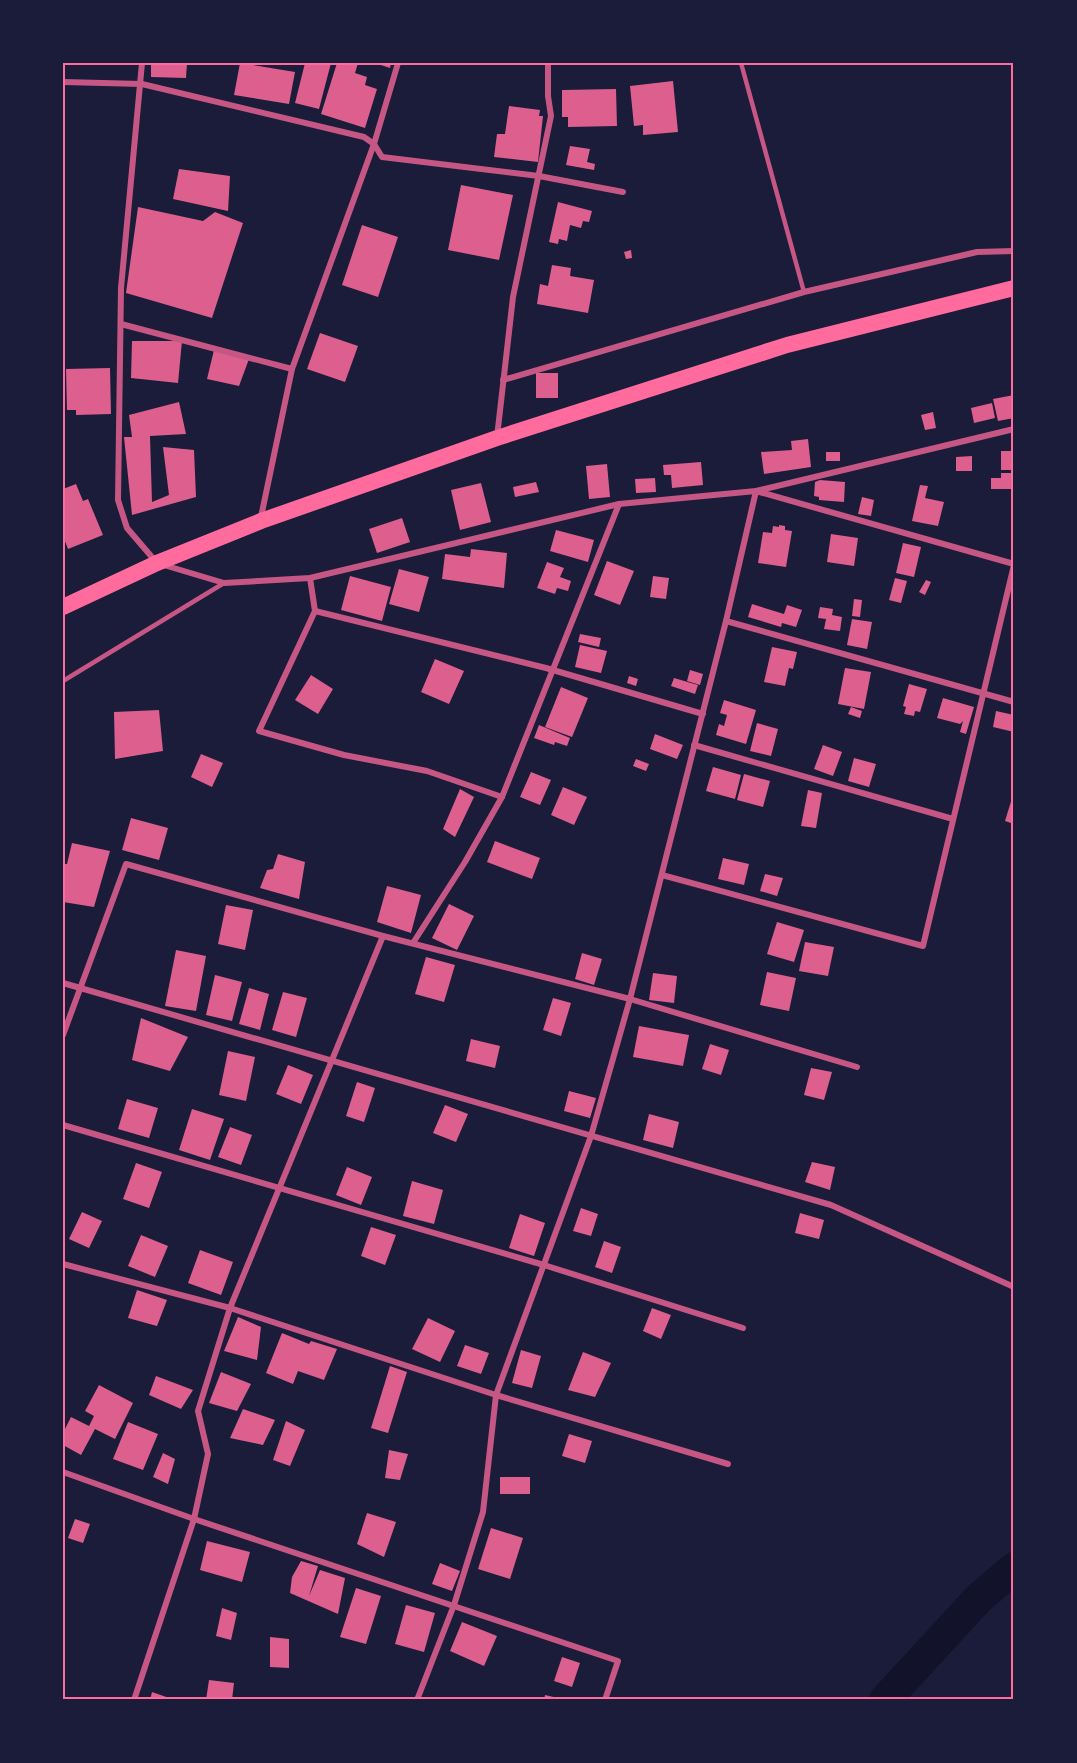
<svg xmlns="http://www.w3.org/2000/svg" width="1077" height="1763" viewBox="0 0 1077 1763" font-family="'Golos Text',sans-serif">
	<rect width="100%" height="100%" fill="#1b1b3a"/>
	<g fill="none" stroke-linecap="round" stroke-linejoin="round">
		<polyline stroke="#12122b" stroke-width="32" points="885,1700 978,1599 1014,1568"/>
	</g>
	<g fill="#dd5f8e">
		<polygon points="151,63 187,63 186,78 151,77"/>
		<polygon points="240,63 295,72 289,104 234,95"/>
		<polygon points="305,63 331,63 319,109 295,103"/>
		<polygon points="337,63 358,63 355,73 367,77 365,85 377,89 365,128 321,114"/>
		<polygon points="375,63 391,63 390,68"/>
		<polygon points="673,81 678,132 643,135 643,125 634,126 630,86"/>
		<polygon points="616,89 617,126 568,127 568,117 562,117 562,90"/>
		<polygon points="509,106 540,110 539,116 543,116 538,162 494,157 497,134 505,134"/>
		<polygon points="570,146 590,149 587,162 595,164 594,170 566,165"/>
		<polygon points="179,169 230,176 228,211 173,199"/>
		<polygon points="461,185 513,195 499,260 448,250"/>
		<polygon points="558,202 592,211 589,222 583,221 581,228 570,225 567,241 559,239 558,244 549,242"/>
		<polygon points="138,207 203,221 215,212 243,223 212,318 126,293"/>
		<polygon points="362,225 398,237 378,297 342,285"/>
		<polygon points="631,250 632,258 626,259 624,252"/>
		<polygon points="552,265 571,268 570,276 594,280 588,313 537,304 540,284 548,286"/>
		<polygon points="320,333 358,346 345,382 307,369"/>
		<polygon points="132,341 182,341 178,383 131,378"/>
		<polygon points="214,350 249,359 239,386 207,379"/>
		<polygon points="110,368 111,414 76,415 76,410 67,410 66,369"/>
		<rect x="536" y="373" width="22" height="25"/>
		<polygon points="1014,395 1014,418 998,421 993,399"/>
		<polygon points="179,402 186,434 150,436 152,502 169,495 163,447 194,450 196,497 132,515 124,437 132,437 129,415"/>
		<polygon points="992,403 995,418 974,423 971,408"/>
		<polygon points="933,412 936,428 925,430 921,415"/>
		<polygon points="808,439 811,467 764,474 761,452 792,450 791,441"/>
		<rect x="1001" y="451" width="13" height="19"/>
		<rect x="826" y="452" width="14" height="9"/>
		<polygon points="972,456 972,471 956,471 956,457"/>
		<polygon points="701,462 703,485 672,488 671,475 664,475 663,465"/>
		<polygon points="607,464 610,497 589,499 586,466"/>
		<polygon points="1001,473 1014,473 1014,489 991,489 991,478 1001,478"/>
		<polygon points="655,478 656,492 636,493 635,479"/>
		<polygon points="820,480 845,482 844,502 819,500 819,497 814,496 815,482"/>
		<polygon points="536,482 539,492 515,497 513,487"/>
		<polygon points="481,483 491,522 460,530 451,490"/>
		<polygon points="76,484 83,501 88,499 103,535 68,549 63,536 63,489"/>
		<polygon points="920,485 928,486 925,498 944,502 938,526 912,521"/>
		<polygon points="862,497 874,500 871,516 858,514"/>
		<polygon points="402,518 410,542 377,553 369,529"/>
		<polygon points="779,525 785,526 785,530 792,531 786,567 758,563 763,532 772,533 773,526 779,527"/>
		<polygon points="556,530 594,540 588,562 550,551"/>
		<polygon points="831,534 858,538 854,566 827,562"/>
		<polygon points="903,543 921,547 914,577 896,573"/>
		<polygon points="471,549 507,553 504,588 442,579 445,554 470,557"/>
		<polygon points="607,561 634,571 620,605 594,595"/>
		<polygon points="547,562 564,568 560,577 571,581 568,591 557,588 555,594 537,588"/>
		<polygon points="399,569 429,577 419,612 389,604"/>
		<polygon points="350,576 391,587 382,621 341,610"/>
		<polygon points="653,576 669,578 666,599 650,597"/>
		<polygon points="895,578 907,581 901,603 889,600"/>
		<polygon points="926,580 931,582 925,595 919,592"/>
		<polygon points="854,599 862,600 860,617 852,616"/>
		<polygon points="752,604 784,614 787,605 802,610 796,627 782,623 781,627 748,617"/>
		<polygon points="820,607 833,609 832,615 842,617 840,631 824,629 826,619 818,618"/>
		<polygon points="852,619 872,622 867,649 847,645"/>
		<polygon points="580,634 601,638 599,647 578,642"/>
		<polygon points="580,645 607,651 601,673 575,667"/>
		<polygon points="772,647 797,652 793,669 789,668 785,686 764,682"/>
		<polygon points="435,659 464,671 449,704 421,692"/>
		<polygon points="845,668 871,672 864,709 838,704"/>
		<polygon points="690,670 703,674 700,685 687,681"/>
		<polygon points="311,675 333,689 318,714 295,700"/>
		<polygon points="629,676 638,679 636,686 627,683"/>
		<polygon points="674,678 698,685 695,694 671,686"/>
		<polygon points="909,684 927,689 920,712 915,711 914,716 904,714 906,707 903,706"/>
		<polygon points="561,687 588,698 572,737 545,727"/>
		<polygon points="943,698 974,707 966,734 960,732 963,721 960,724 937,718"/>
		<polygon points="724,700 756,710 746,744 716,735 719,724 724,726 727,715 720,713"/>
		<polygon points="851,707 862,711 860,718 848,714"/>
		<polygon points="159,710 163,751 115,759 114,712"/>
		<polygon points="996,711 1014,715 1014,732 993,727"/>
		<polygon points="757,723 778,729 771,756 750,751"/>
		<polygon points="539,725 570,738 567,746 555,742 554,745 534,738"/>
		<polygon points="655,734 683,745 677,759 650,749"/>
		<polygon points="823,745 842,752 833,776 814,769"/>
		<polygon points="201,754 223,763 212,787 191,777"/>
		<polygon points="854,758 876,764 869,787 848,781"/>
		<polygon points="636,759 649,764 646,771 633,766"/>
		<polygon points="713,767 741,775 735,799 706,791"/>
		<polygon points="531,772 551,780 540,805 520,797"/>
		<polygon points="744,774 770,781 763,807 737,800"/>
		<polygon points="563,787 587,797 574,825 551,815"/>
		<polygon points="460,789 474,797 455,837 443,829"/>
		<polygon points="808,790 822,793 816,828 801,826"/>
		<polygon points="1013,795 1014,795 1014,824 1005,821"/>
		<polygon points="131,818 168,828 159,860 122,850"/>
		<polygon points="495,841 540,858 532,879 487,862"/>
		<polygon points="72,843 110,851 94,907 63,902 63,864 67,864"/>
		<polygon points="278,854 305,862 299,899 260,888 267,870 273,869"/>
		<polygon points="723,858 749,864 744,885 718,879"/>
		<polygon points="765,874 783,878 777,896 760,891"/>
		<polygon points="387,886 421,895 411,933 377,922"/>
		<polygon points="449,904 474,916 457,950 432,938"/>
		<polygon points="226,905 253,910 245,950 218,944"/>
		<polygon points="777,922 804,930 794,962 767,954"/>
		<polygon points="805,942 834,947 828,976 799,971"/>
		<polygon points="176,950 206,956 196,1011 165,1006"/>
		<polygon points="582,953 602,959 594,985 575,979"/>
		<polygon points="426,957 455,965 444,1002 415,994"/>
		<polygon points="767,972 796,978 789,1011 760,1005"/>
		<polygon points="653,973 677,976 674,1003 649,1000"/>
		<polygon points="215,975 242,982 232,1021 206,1015"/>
		<polygon points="249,988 269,994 260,1030 239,1024"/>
		<polygon points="283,992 307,998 296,1037 272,1030"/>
		<polygon points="553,998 571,1003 561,1036 543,1030"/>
		<polygon points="141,1018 188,1037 170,1071 132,1060"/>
		<polygon points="639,1026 689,1035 683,1066 633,1057"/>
		<polygon points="471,1039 500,1046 495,1068 466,1061"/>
		<polygon points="710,1044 729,1050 721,1075 702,1069"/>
		<polygon points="228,1051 255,1057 246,1101 219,1095"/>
		<polygon points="288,1065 313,1075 301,1104 276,1094"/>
		<polygon points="811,1068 832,1072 824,1100 804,1095"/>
		<polygon points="357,1082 375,1088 364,1122 346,1116"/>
		<polygon points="569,1091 596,1098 590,1118 564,1111"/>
		<polygon points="127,1099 158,1108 149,1138 118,1129"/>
		<polygon points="445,1105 468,1114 456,1142 433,1133"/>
		<polygon points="192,1109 224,1119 210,1160 179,1150"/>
		<polygon points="649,1114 679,1122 673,1148 643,1140"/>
		<polygon points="230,1127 252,1135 241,1165 218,1157"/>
		<polygon points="812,1162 835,1167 830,1190 805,1182"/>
		<polygon points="136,1163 162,1172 149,1208 123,1199"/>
		<polygon points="347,1167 372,1177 361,1205 336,1195"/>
		<polygon points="412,1181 443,1190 434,1224 403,1216"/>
		<polygon points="581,1208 598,1214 591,1236 573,1231"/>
		<polygon points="82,1212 102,1221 89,1248 69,1239"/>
		<polygon points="800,1213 824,1220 819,1239 795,1233"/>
		<polygon points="520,1214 545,1223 534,1256 509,1248"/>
		<polygon points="371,1227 396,1235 385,1265 361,1256"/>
		<polygon points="141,1235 168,1246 155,1277 128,1266"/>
		<polygon points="604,1241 621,1247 612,1273 595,1267"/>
		<polygon points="200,1250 233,1262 221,1295 188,1283"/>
		<polygon points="137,1290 167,1300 157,1326 128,1318"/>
		<polygon points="652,1308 671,1315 661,1339 643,1331"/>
		<polygon points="238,1317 261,1327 257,1360 224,1351"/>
		<polygon points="428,1318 455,1331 440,1362 412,1349"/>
		<polygon points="282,1333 309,1344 311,1341 337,1349 324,1380 298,1371 293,1384 266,1373"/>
		<polygon points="465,1345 489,1353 481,1374 457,1366"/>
		<polygon points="521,1350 541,1356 532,1388 512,1383"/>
		<polygon points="583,1352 611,1363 595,1397 568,1390"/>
		<polygon points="390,1366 407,1372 388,1433 371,1428"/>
		<polygon points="221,1372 251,1384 237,1411 209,1403"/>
		<polygon points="156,1376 193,1390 181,1409 149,1395"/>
		<polygon points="99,1385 133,1403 115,1439 95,1429 81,1455 63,1445 63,1433 71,1417 89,1426 94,1416 85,1411"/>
		<polygon points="243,1409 275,1420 263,1445 230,1438"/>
		<polygon points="286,1421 305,1430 290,1466 273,1460"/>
		<polygon points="128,1422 158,1434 143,1470 113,1459"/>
		<polygon points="569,1434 592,1441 585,1463 562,1456"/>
		<polygon points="389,1450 408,1454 400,1480 385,1478"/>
		<polygon points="163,1453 175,1459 168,1484 153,1477"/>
		<rect x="500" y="1477" width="30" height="17"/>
		<polygon points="367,1513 396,1522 384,1557 357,1544"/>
		<polygon points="75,1519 90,1524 83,1543 68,1538"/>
		<polygon points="491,1528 523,1538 510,1579 478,1569"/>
		<polygon points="207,1541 250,1552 242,1582 200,1570"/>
		<polygon points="301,1561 318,1566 309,1596 320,1570 345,1578 338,1614 290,1593 292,1577"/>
		<polygon points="440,1563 460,1571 452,1591 432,1584"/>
		<polygon points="356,1588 381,1596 366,1644 340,1637"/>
		<polygon points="406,1605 435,1613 424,1652 395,1644"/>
		<polygon points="222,1608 237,1613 231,1640 216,1636"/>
		<polygon points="462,1622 497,1636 484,1666 450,1651"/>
		<polygon points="270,1637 289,1639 289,1668 270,1667"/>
		<polygon points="562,1657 580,1663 572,1687 554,1681"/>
		<polygon points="209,1680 234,1683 232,1700 206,1700"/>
		<polygon points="152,1692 175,1700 150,1700"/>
		<polygon points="545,1695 562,1699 562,1700 544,1700"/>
	</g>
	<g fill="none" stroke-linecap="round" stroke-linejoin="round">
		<g stroke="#c65784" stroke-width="4.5">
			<polyline points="741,63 804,292"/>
			<polyline points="63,681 224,583"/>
		</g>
		<g stroke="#c65784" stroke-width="6">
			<polyline points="142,63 121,288 118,500 127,528 157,563 224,583 310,578 619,504 756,491 1014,429"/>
			<polyline points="63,82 142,84 364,137 374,144 382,157 539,176 623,192"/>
			<polyline points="121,324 292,369"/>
			<polyline points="503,380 804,292 977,252 1014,251"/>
			<polyline points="497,437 513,297 551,116 548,96 548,63"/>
			<polyline points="261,517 292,369 374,144 398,63"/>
			<polyline points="310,578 315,611"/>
			<polyline points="315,611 546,668 703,714"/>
			<polyline points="315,611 259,731 344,755 427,771 502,797"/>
			<polyline points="726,621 1014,702"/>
			<polyline points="694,745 953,819"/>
			<polyline points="662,875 923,946 1014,565"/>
			<polyline points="413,943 465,862 502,797 619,504"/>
			<polyline points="63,983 831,1205 1014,1287"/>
			<polyline points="63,1035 126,864 383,936 630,999 857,1067"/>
			<polyline points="63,1125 544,1265 743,1328"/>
			<polyline points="63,1264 230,1308 496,1395 728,1464"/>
			<polyline points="63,1472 194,1519 618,1661 605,1700"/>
			<polyline points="134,1700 194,1519 208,1454 198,1411 230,1308 383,936"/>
			<polyline points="417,1700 454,1605 483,1512 496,1395 591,1136 630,999 726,621 756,491 1014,564"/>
		</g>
		<polyline stroke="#ff6b9d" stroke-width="16" points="63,607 157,563 261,521 497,438 787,345 1014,288"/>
	</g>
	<rect width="1077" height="1763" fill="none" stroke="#1b1b3a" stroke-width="129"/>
	<rect x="64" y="64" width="948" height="1634" fill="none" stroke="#ff6b9d" stroke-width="2"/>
</svg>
